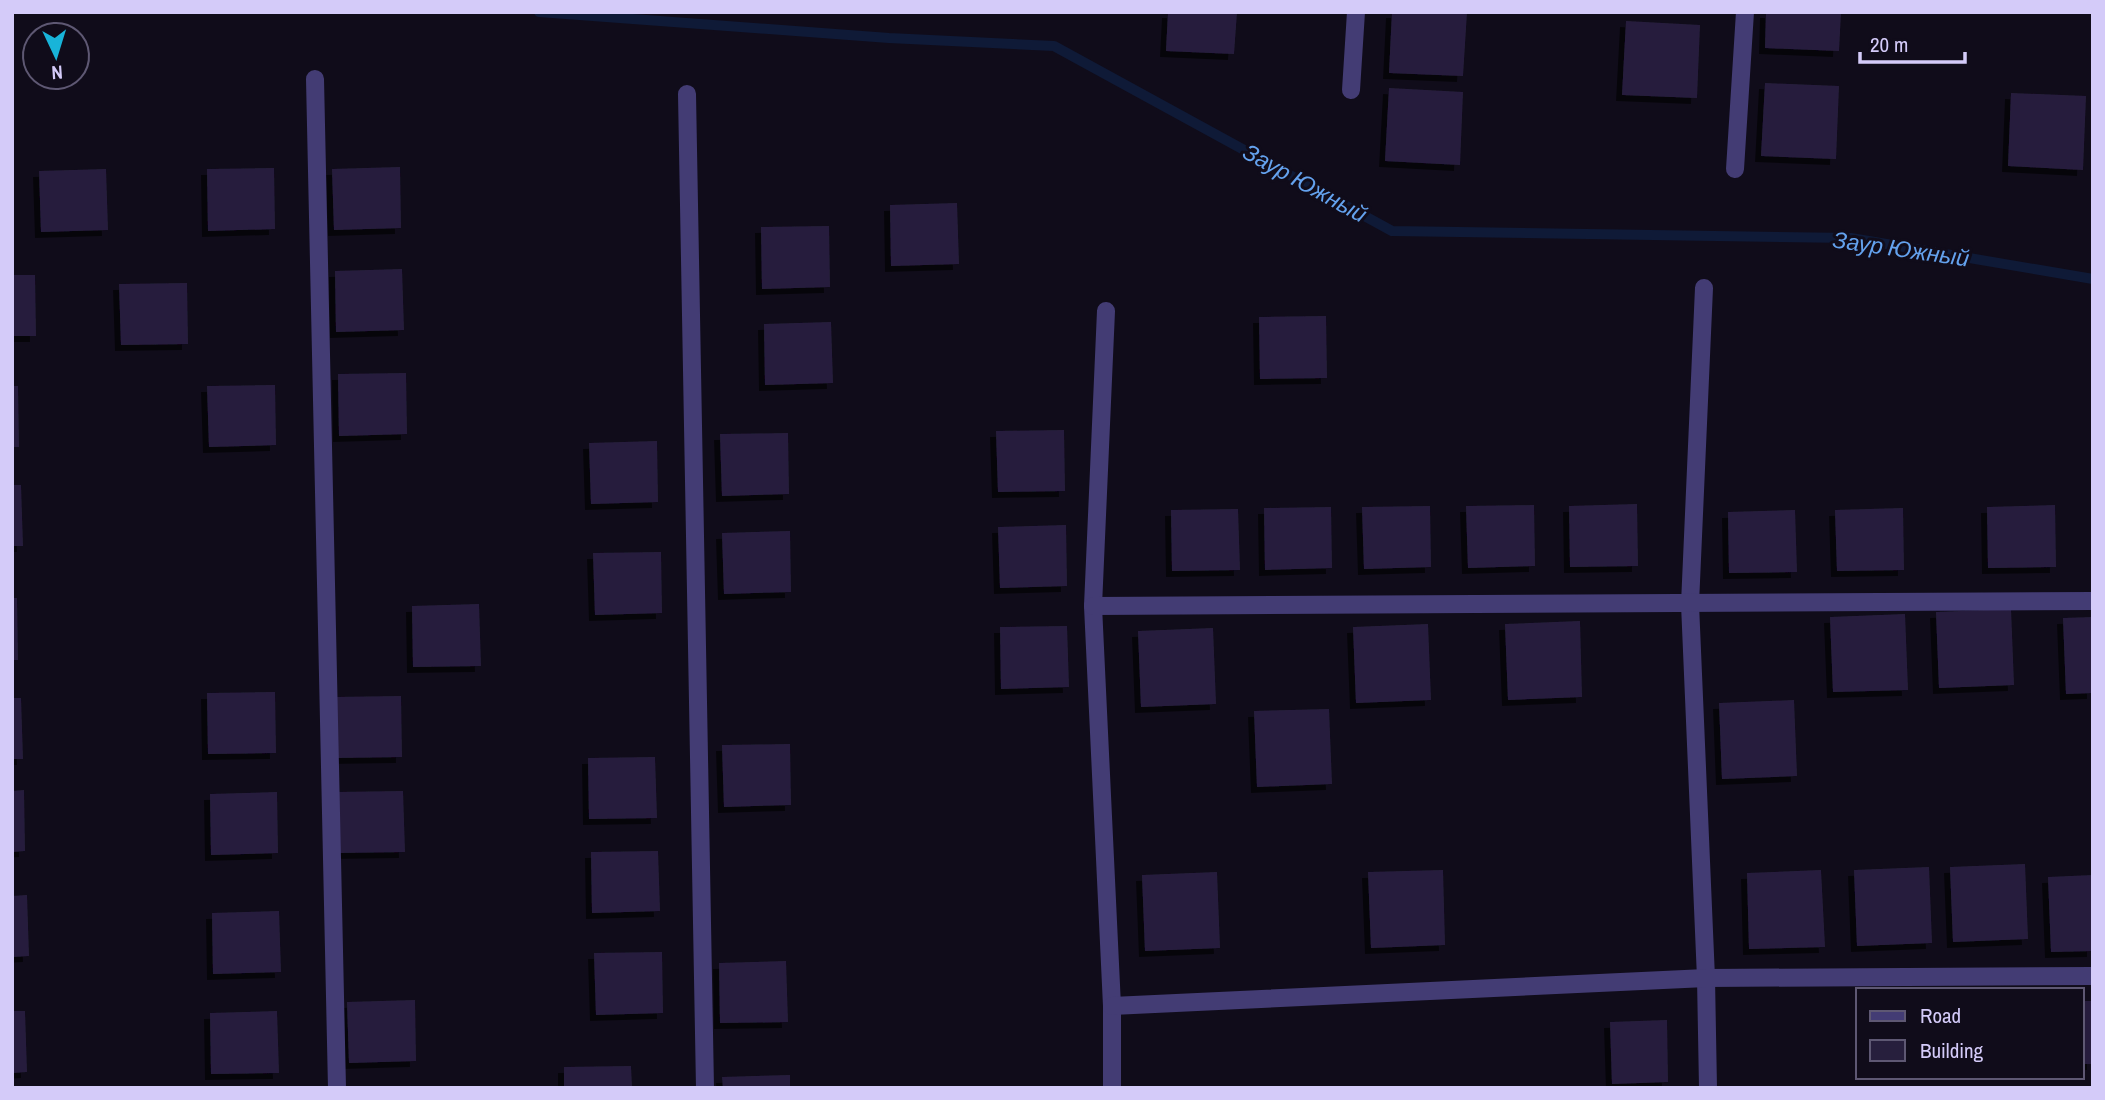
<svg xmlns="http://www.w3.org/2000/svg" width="2105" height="1100" viewBox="0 0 2105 1100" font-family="'Archivo Narrow',sans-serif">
	<defs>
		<filter id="shadow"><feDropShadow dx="-6" dy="6" stdDeviation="0" flood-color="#0009"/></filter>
	</defs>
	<rect width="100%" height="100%" fill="#100c1a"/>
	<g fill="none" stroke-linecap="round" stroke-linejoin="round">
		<polyline stroke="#0f1a37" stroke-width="10" points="539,12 889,38 1054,46 1392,231 1851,238 2093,279"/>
	</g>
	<g fill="#271f3d" filter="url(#shadow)">
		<polygon points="1168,12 1237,12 1234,54 1166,51"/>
		<polygon points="1392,12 1467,12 1463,76 1389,73"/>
		<polygon points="1766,12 1841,12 1839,51 1765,48"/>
		<polygon points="1626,21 1700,25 1697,98 1622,95"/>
		<polygon points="1765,83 1839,86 1836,159 1761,156"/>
		<polygon points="1389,88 1463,92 1460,165 1385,161"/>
		<polygon points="2011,93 2086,96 2083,170 2008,166"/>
		<polygon points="400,167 401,228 334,230 332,169"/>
		<polygon points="274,168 275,229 208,231 207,169"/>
		<polygon points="106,169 108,230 41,232 39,171"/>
		<polygon points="957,203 959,264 891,266 890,205"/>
		<polygon points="829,226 830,287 762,289 761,227"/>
		<polygon points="402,269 404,330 336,332 335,271"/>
		<polygon points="12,275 35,275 36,336 12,336"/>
		<polygon points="187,283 188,344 121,345 119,284"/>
		<polygon points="1326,316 1327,378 1260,379 1259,317"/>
		<polygon points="831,322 833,383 765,385 764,324"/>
		<polygon points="406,373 407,434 339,436 338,374"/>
		<polygon points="275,385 276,445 209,447 207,386"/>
		<polygon points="12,386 18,386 19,447 12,447"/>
		<polygon points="1064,430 1065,491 998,492 996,431"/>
		<polygon points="788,433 789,494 722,496 720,434"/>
		<polygon points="657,441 658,502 591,504 589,443"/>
		<polygon points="12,485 21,485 23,546 12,546"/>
		<polygon points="1637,504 1638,566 1570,567 1569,506"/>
		<polygon points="1534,505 1535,566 1468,568 1466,506"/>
		<polygon points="2055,505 2056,567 1988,568 1987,507"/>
		<polygon points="1430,506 1431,567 1364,569 1362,507"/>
		<polygon points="1331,507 1332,568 1265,570 1264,508"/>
		<polygon points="1903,508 1904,570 1837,571 1835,510"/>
		<polygon points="1238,509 1240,570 1172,571 1171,510"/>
		<polygon points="1795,510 1797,572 1729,573 1728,512"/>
		<polygon points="1066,525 1067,586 1000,588 998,527"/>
		<polygon points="790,531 791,592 724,594 722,533"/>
		<polygon points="661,552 662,613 595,615 593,553"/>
		<polygon points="12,598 17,598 18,660 12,660"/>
		<polygon points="479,604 481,666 413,667 412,606"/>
		<polygon points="2011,609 2014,685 1939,688 1936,612"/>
		<polygon points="1905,614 1908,690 1833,692 1830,617"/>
		<polygon points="2093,617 2093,693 2066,694 2063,618"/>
		<polygon points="1580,621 1582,697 1508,700 1505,624"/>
		<polygon points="1428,624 1431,700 1356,703 1353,627"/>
		<polygon points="1067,626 1069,687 1001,689 1000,627"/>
		<polygon points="1213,628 1216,704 1141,707 1138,631"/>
		<polygon points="275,692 276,753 208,754 207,693"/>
		<polygon points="401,696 402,757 335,758 334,697"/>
		<polygon points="12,698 21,698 23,759 12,759"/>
		<polygon points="1794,700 1797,776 1722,779 1719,703"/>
		<polygon points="1329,709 1332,784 1257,787 1254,711"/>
		<polygon points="790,744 791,805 724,807 722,745"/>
		<polygon points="655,757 657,818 589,819 588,758"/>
		<polygon points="24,790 25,851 12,852 12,791"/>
		<polygon points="403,791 405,852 337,853 336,792"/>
		<polygon points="277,792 278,853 211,855 210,794"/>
		<polygon points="658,851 660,911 592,913 591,852"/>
		<polygon points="2025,864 2028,939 1953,942 1950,867"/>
		<polygon points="1929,867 1932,943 1857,946 1854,870"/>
		<polygon points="1443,870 1445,945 1371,948 1368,872"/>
		<polygon points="1821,870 1825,947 1749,949 1747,873"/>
		<polygon points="1217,872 1220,948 1145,951 1142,875"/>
		<polygon points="2093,875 2093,951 2051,952 2048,877"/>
		<polygon points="27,895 29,956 12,957 12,896"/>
		<polygon points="279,911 281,972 213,974 212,913"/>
		<polygon points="662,952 663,1013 596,1015 594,953"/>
		<polygon points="786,961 788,1022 720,1023 719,963"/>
		<polygon points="415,1000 416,1061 349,1063 347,1002"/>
		<rect x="2082" y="1001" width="11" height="63"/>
		<polygon points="12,1011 25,1011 27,1072 12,1073"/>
		<polygon points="277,1011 279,1073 211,1074 210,1013"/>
		<polygon points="1667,1020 1668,1082 1612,1084 1610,1022"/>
		<polygon points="631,1066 632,1088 564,1088 564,1067"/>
		<polygon points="790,1075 790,1088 723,1088 722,1077"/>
	</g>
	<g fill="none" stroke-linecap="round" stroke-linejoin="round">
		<g stroke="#433c74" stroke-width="18">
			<polyline points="315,79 337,1088"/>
			<polyline points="1351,90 1356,12"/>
			<polyline points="687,94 705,1088"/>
			<polyline points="1735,169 1745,12"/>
			<polyline points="1704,288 1690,604 1706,978 1708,1088"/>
			<polyline points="1106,311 1093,606 1112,1006 1112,1088"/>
			<polyline points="1093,606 2093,601"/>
			<polyline points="1112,1006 1706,978 2093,976"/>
		</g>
	</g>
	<g text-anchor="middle" stroke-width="6" stroke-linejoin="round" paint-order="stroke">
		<g font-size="23" font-style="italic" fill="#64a2ee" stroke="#100c1a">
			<text transform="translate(1305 183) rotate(29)" y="8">Заур Южный</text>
			<text transform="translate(1901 249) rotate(8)" y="8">Заур Южный</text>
		</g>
	</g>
	<rect width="2105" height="1100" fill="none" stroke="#d4cbf9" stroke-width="28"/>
	<rect x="1856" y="988" width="228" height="91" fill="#100c1a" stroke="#5e5873" stroke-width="2"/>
	<rect x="1870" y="1011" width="35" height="10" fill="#433c74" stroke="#5e5873" stroke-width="2"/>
	<text x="1920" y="1023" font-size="21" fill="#d4cbf9">Road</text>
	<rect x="1870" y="1040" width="35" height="21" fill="#271f3d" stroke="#5e5873" stroke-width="2"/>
	<text x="1920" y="1058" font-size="21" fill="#d4cbf9">Building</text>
	<g transform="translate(56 56) rotate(176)"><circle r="33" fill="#100c1a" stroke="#5e5873" stroke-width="2"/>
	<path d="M0-5L12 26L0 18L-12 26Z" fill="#18b4d9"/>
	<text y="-10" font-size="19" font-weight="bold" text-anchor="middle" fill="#d4cbf9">N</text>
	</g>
	<path d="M1860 52v10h105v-10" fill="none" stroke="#d4cbf9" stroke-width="3.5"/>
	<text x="1870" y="52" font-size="21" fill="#d4cbf9" stroke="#100c1a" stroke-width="5" paint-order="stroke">20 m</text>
</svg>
